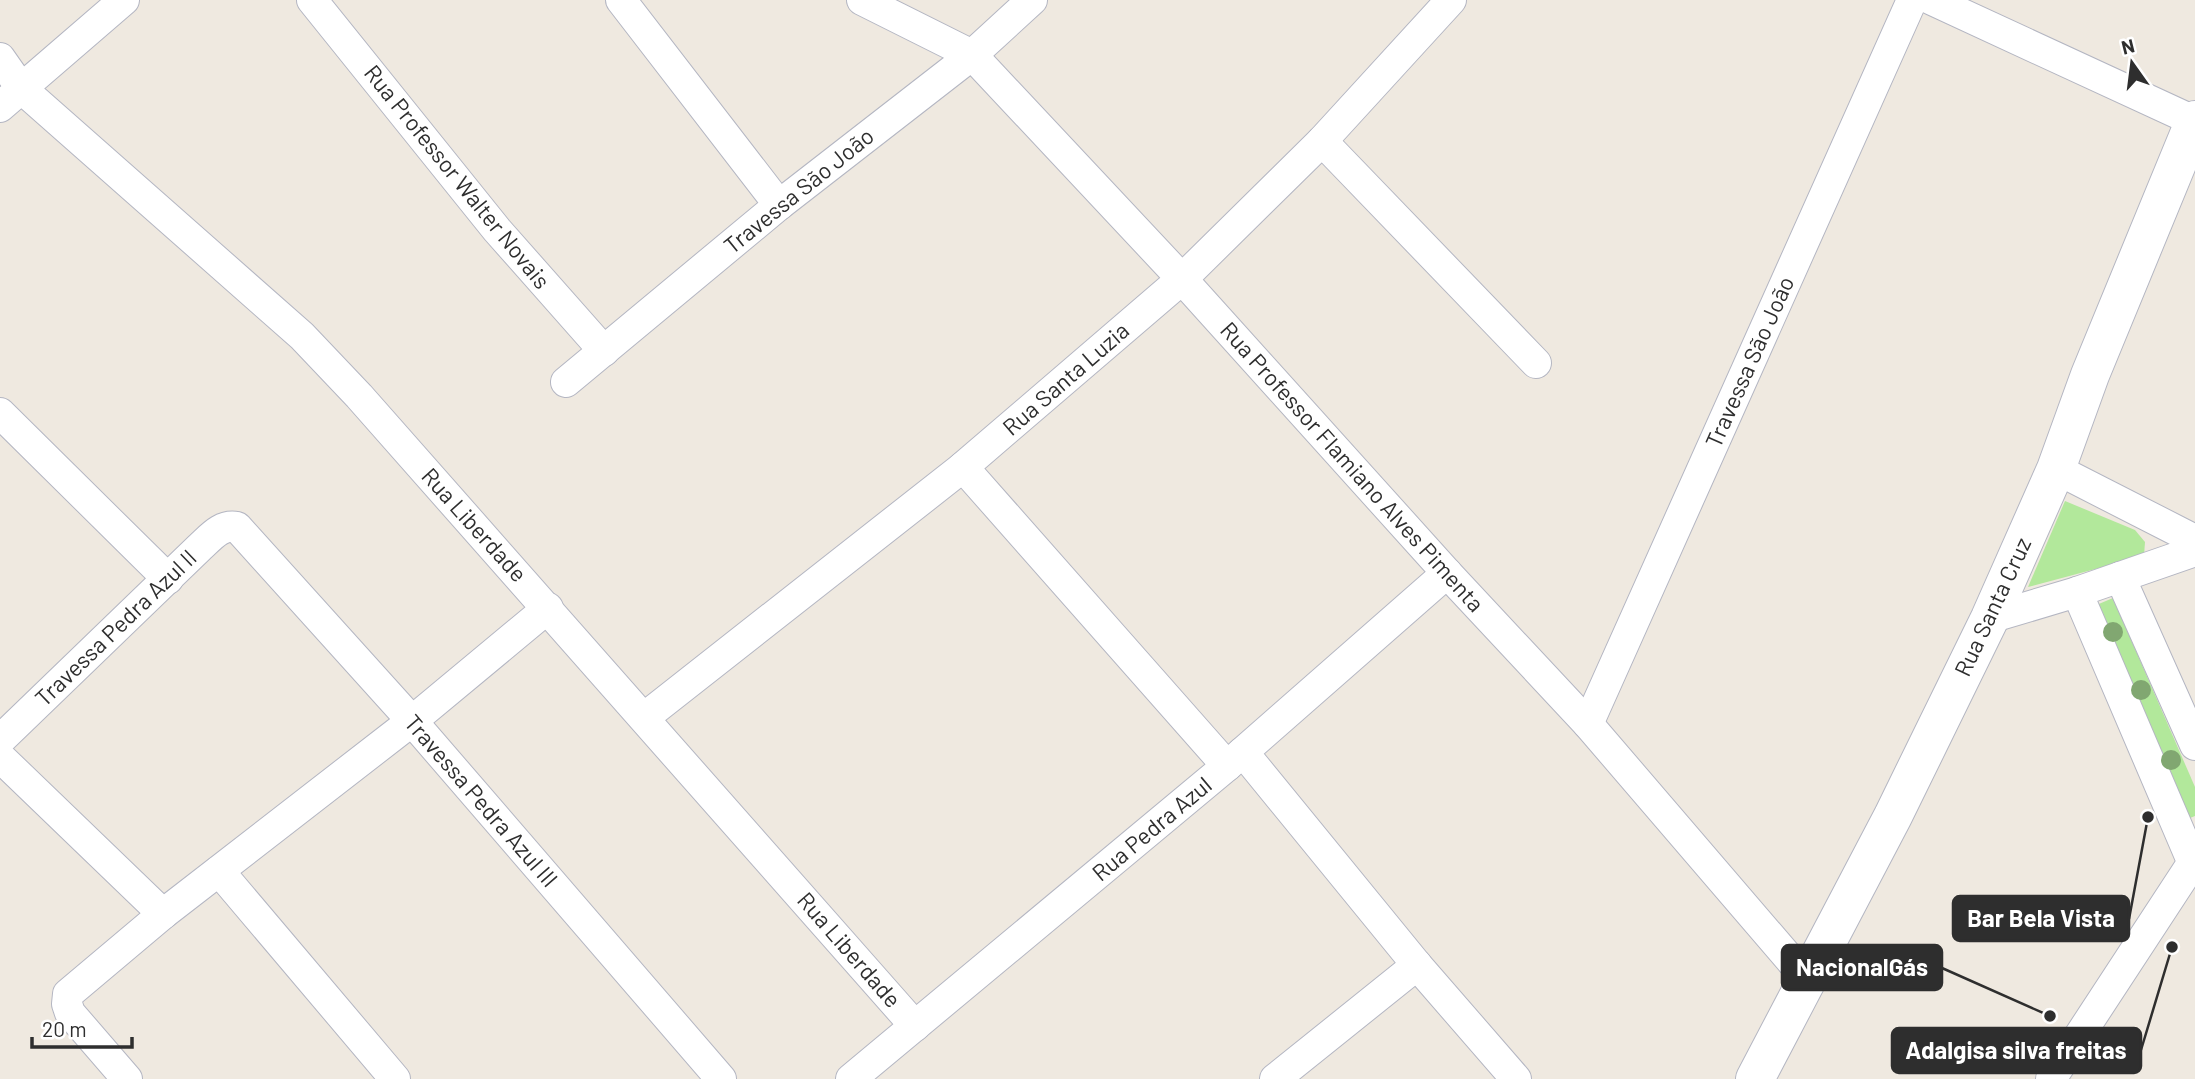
<svg xmlns="http://www.w3.org/2000/svg" width="2195" height="1079" viewBox="0 0 2195 1079" font-family="Barlow,sans-serif">
	<rect width="100%" height="100%" fill="#efe9e0"/>
	<g fill="#b2e89b">
		<polygon points="2065,501 2135,530 2145,542 2144,556 2028,587"/>
		<polygon points="2113,598 2195,787 2195,816 2190,818 2094,606"/>
	</g>
	<g fill="none" stroke-linecap="round" stroke-linejoin="round">
		<g stroke="#b4b6c2" stroke-width="32">
			<g id="street">
				<polyline points="312,0 497,230 604,351"/>
				<polyline points="621,0 779,205"/>
				<polyline points="862,0 972,55 1182,279 1447,573 1588,724 1806,978"/>
				<polyline points="1932,0 2194,121 2195,117"/>
				<polyline points="0,58 21,88 302,336 359,396 915,1026"/>
				<polyline points="0,107 124,0"/>
				<polyline points="1322,141 1536,363"/>
				<polyline points="566,382 779,205 972,55 1032,0"/>
				<polyline points="0,413 168,579"/>
				<polyline points="963,467 1227,766"/>
				<polyline points="2056,469 2195,540"/>
				<polyline points="2120,577 2195,745"/>
				<polyline points="2077,592 2195,868"/>
				<polyline points="1990,618 2077,592 2195,551"/>
				<polyline points="645,717 963,467 1182,279 1322,141 1451,0"/>
				<polyline points="1588,724 1912,0"/>
				<path d="M0 740 200 547C211 537 221 524 237 527L412 721 721 1079"/>
				<polyline points="1243,752 1417,965 1516,1079"/>
				<polyline points="0,757 163,914"/>
				<polyline points="219,871 395,1079"/>
				<polyline points="127,1079 70,1013 67,1004 68,994 163,914 412,721 548,608"/>
				<polyline points="851,1079 1227,766 1447,573"/>
				<polyline points="1275,1079 1417,965"/>
				<polyline points="2051,1079 2195,859"/>
			</g>
		</g>
		<g stroke="#b4b6c2" stroke-width="40">
			<polyline id="secondary" points="1755,1079 1893,816 1990,618 2056,469 2090,375 2195,120"/>
		</g>
		<use href="#street" stroke="#fff" stroke-width="30"/>
		<use href="#secondary" stroke="#fff" stroke-width="38"/>
	</g>
	<g fill="#81a771">
		<circle cx="2113" cy="632" r="10"/>
		<circle cx="2141" cy="690" r="10"/>
		<circle cx="2171" cy="760" r="10"/>
	</g>
	<g text-anchor="middle" stroke-width="5" stroke-linejoin="round" paint-order="stroke">
		<g font-size="23" fill="#2e2e2e" stroke="#fff">
			<text transform="translate(457 177) rotate(51)" y="8">Rua Professor Walter Novais</text>
			<text transform="translate(799 191) rotate(-39)" y="8">Travessa São João</text>
			<text transform="translate(1750 362) rotate(-66)" y="8">Travessa São João</text>
			<text transform="translate(1066 379) rotate(-41)" y="8">Rua Santa Luzia</text>
			<text transform="translate(1352 467) rotate(48)" y="8">Rua Professor Flamiano Alves Pimenta</text>
			<text transform="translate(474 525) rotate(48)" y="8">Rua Liberdade</text>
			<text transform="translate(1993 607) rotate(-65)" y="8">Rua Santa Cruz</text>
			<text transform="translate(116 628) rotate(-44)" y="8">Travessa Pedra Azul II</text>
			<text transform="translate(481 801) rotate(49)" y="8">Travessa Pedra Azul III</text>
			<text transform="translate(1152 829) rotate(-40)" y="8">Rua Pedra Azul</text>
			<text transform="translate(849 950) rotate(49)" y="8">Rua Liberdade</text>
		</g>
	</g>
	<path fill="none" stroke="#2e2e2e" stroke-width="2.5" d="M2148 817L2129 919M2050 1016L1942 968M2172 947L2141 1050"/>
	<g fill="#2e2e2e" stroke="#fff" stroke-width="2.5">
		<circle cx="2148" cy="817" r="7"/>
		<circle cx="2050" cy="1016" r="7"/>
		<circle cx="2172" cy="947" r="7"/>
	</g>
	<g fill="#2e2e2e" stroke="#2e2e2e" stroke-width="2.5">
		<rect x="1953" y="896" width="176" height="45" rx="7"/>
		<rect x="1782" y="945" width="160" height="45" rx="7"/>
		<rect x="1892" y="1028" width="249" height="45" rx="7"/>
	</g>
	<g font-size="24" text-anchor="middle" font-weight="bold" fill="#fff">
		<text x="2041" y="927">Bar Bela Vista</text>
		<text x="1862" y="976">NacionalGás</text>
		<text x="2016" y="1059">Adalgisa silva freitas</text>
	</g>
	<g transform="translate(2132 63) rotate(346)" stroke="#ffffff" stroke-width="5" paint-order="stroke">
	<path d="M0-5L12 26L0 18L-12 26Z" fill="#2e2e2e"/>
	<text y="-10" font-size="19" font-weight="bold" text-anchor="middle" fill="#2e2e2e">N</text>
	</g>
	<path d="M32 1037v10h100v-10" fill="none" stroke="#2e2e2e" stroke-width="3.5"/>
	<text x="42" y="1037" font-size="21" fill="#2e2e2e" stroke="#ffffff" stroke-width="5" paint-order="stroke">20 m</text>
</svg>
